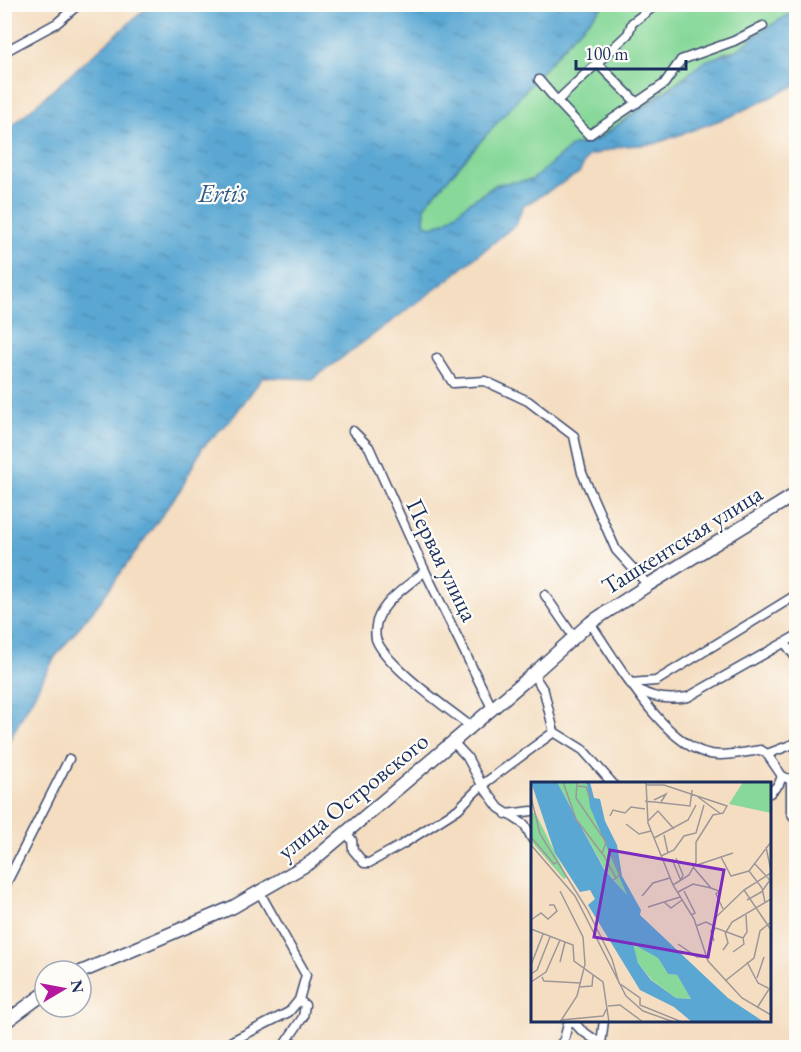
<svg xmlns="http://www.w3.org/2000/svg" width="801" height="1052" viewBox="0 0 801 1052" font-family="'EB Garamond',serif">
	<defs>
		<pattern id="water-ripples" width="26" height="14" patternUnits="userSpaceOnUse" patternTransform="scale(1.5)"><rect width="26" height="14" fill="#5aa7d3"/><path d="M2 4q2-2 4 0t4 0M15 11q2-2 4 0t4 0" fill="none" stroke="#4a88ae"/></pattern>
	</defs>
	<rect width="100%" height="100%" fill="#fdfcf7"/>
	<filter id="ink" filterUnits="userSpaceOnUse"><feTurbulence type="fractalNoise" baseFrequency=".0167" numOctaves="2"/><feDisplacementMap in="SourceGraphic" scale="12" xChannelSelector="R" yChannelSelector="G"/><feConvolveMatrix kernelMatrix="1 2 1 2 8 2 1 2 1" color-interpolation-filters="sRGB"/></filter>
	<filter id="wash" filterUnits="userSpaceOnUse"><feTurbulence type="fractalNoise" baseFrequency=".008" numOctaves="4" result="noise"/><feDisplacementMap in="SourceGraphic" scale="24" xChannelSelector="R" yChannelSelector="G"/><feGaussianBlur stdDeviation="1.35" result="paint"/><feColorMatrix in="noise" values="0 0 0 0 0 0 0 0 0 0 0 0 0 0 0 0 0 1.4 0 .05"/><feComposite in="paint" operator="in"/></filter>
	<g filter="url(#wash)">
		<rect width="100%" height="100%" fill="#f4ddc0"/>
		<polygon fill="#87d899" stroke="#51847c" stroke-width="1.5" points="604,5 796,5 796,10 765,29 737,50 726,52 689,73 596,140 572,146 532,180 497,184 467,204 447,221 432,227 424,223 425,205 571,38"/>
		<polygon fill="url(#water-ripples)" stroke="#3a6b98" stroke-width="1.5" points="150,5 604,5 571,38 425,205 424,223 432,227 447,221 467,204 498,184 532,180 572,146 597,140 676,84 705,61 737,50 765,29 796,10 796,85 731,116 654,144 623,146 588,156 579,173 523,206 516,224 449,279 313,379 263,377 233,417 202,448 182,487 99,603 55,657 5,748 5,132"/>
	</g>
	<g filter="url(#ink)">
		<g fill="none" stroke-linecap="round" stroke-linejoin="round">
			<g stroke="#3c496d" stroke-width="11">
				<g id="street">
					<polyline points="4,52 57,23 79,4"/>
					<polyline points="598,64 637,103"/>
					<polyline points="539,80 557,101 628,34 632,23 657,4"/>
					<polyline points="557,101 589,135 664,84 681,60 734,41 763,26"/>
					<polyline points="437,358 453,383 485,381 528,401 574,436 582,473 616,550 648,585"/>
					<polyline points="353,431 369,447 425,571 492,708"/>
					<path d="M425 571C409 585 384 600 377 621 376 625 375 634 376 639 386 666 446 707 470 726"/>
					<polyline points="545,595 575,639"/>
					<path d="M590 623C617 661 663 745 710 754 726 757 745 752 761 750L767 754 782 776 796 782"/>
					<polyline points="785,643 796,658"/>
					<polyline points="533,674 544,691 554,732 583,750 613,784"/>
					<polyline points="630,683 656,681 796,595"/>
					<path d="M638 689C653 699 671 700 688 697L796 636"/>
					<polyline points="453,742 467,757 482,785 499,808 525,825 532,839"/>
					<polyline points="767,754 796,743"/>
					<polyline points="791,780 791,812 796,821"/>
					<polyline points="770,793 779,784 782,776"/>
					<polyline points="506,814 532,811"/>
					<polyline points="345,832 352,840 353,850 364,863 369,863 403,844 458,809 482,785 554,732"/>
					<polyline points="4,888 69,759"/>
					<polyline points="260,893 306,975 299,1000 305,1005 303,1017 282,1048"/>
					<polyline points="572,1020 581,1030 601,1044 604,1020"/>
					<polyline points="234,1040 289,1012 299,1000"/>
					<polyline points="219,1048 234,1040 243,1048"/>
					<polyline points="292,1048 301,1045 321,1048"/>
					<polyline points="557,1048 564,1040 569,1020"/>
				</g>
			</g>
			<g stroke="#3c496d" stroke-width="15">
				<g id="secondary">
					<polyline points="81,972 233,907 311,862 533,674 590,623 648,585 796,494"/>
					<polyline points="4,1023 45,993"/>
				</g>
			</g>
			<use href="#street" stroke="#fff" stroke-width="8"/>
			<use href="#secondary" stroke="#fff" stroke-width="12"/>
			<polyline stroke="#1b2f5e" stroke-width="2" points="4,8 9,4"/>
		</g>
	</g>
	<g text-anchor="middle" stroke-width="4.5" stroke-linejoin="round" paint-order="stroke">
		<g font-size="24" fill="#1b2f5e" stroke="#fdfcf7">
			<text transform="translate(682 540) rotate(-32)" y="8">Ташкентская улица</text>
			<text transform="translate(442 560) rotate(64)" y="8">Первая улица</text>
			<text transform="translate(353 796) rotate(-39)" y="8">улица Островского</text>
		</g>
		<g font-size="26" font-style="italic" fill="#315987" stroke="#fdfcf7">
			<text x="222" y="202">Ertis</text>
		</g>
	</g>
	<g transform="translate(531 782)">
		<rect width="240" height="240" fill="#f4ddc0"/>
		<path d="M101 161 127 176 137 192 146 193 160 217 145 216 121 198 107 181Z" fill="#87d899"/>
		<path d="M212 0H240V31L198 22Z" fill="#87d899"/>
		<path d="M26 0 56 2 96 113 73 86ZM4 30 36 95 33 97 0 59V32Z" fill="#87d899"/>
		<path d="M0 0H26L73 87 96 113 59 25 56 2 52 0H59L63 16 69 17 74 39 86 63 91 94 110 128 109 133 197 216 233 240H161L143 225 109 208 57 123 64 117 59 108 49 110 24 71ZM102 162 127 176 137 192 146 193 160 217 145 216 120 198 107 181Z" fill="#5aa7d3" fill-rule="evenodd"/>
		<path fill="none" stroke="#9d9799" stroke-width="1.5" d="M32 0 45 37 73 74 85 96 82 98M46 0 45 16 75 60 71 72M115 0 117 41 142 103 163 137 177 179 211 216 240 233M115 3H133L196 24 192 31 182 33 165 60V80L158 93 142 103M47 4 55 5 59 16M0 15 9 52 56 127 81 177 88 201 109 216V223L151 240M167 15 190 32M123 18 135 12 130 20M114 19 159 24 161 8M79 34 82 28 94 31 100 25 114 27M117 39 127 29 143 47M95 42 108 52 120 49M133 53 137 71M0 55 23 82 26 80M123 56 157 38 165 23M0 63 44 114 95 214 112 229 143 240M235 65 240 89M81 72 89 93 85 96M130 74 143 68 153 54 165 51 173 23M190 75 200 94 218 89M145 76 152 93 149 99M141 77 150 99M223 81 239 98 232 108M163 84 202 71M162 85 180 106 188 109 185 112 192 127M218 89 240 60M218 89 231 106 234 120M240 91 213 108 240 148M153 109 164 131 160 133M147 110 162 102 180 106M111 114 122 101 139 96M216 118 232 109M133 120 140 126 151 118M117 125 149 115M0 138 10 131 17 137 26 129 23 123H18M165 144 175 140 183 144 184 136 213 108M0 147 42 163 43 179 72 200 78 240M195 150 201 140 240 117M183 159 180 149 185 146 212 156 216 150 215 133M147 162 166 175H175M192 168 197 161 194 150M202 170 213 162 212 156M29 180 34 160M216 180 227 201 237 206M0 183 12 152M0 192 6 188 19 155M11 195 13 199 49 201M226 196 233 175M194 199 223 176 229 149 240 140M0 200 15 190 29 158M48 205 61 204 62 193M77 224 89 223 112 240M226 226 240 204M30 238 72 234 76 226M29 240 46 214 54 182 52 155 29 109"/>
		<path fill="#7b2cbf" fill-opacity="0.15" stroke="#7b2cbf" stroke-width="3" d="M79 68 193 88 177 175 63 155Z"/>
		<rect width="240" height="240" fill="none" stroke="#1b2f5e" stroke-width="3"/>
	</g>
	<rect width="801" height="1052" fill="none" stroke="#fdfcf7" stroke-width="24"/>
	<g transform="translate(63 989) rotate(80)"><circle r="28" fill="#fdfcf7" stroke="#a3aaba" stroke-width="1.5"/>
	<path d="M0-4.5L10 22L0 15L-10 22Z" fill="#b5179e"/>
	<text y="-9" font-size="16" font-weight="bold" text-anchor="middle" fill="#1b2f5e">N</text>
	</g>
	<path d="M576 60v9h110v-9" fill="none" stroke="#1b2f5e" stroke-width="3"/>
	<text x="585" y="60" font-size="18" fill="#1b2f5e" stroke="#fdfcf7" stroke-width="4.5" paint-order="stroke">100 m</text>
</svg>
